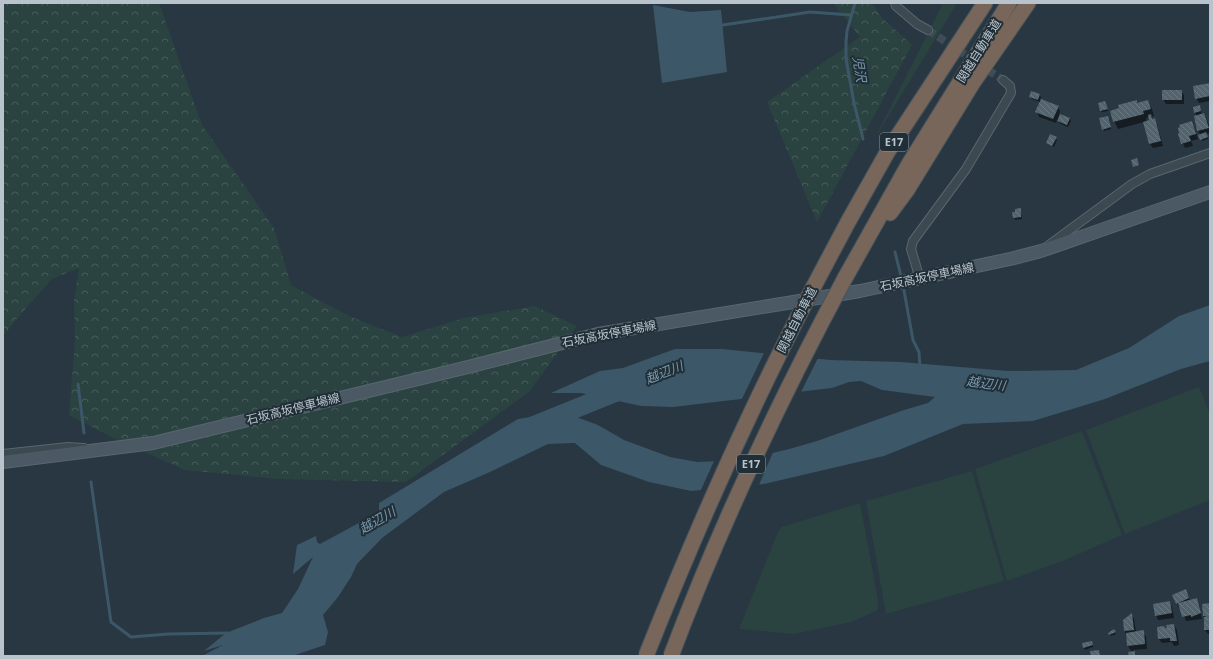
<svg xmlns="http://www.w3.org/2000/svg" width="1213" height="659" viewBox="0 0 1213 659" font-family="'Noto Sans','Noto Sans JP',sans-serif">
	<defs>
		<pattern id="forest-crowns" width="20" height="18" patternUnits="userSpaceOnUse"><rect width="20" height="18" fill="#2a4341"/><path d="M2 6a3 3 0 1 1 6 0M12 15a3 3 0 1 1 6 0" fill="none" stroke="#475c5b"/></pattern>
		<pattern id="building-back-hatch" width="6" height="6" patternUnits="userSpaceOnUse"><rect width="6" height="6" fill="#53646e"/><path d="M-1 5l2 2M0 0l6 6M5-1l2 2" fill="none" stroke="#6a7981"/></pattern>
	</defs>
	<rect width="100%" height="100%" fill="#283742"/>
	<g fill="#2a4341">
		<polygon points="943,3 957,3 874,140"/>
		<polygon points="1199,387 1210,414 1210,500 1125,534 1086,430"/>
		<polygon points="1082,431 1122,535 1065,560 1007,581 975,469"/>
		<polygon points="972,471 1004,581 886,614 866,501"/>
		<polygon points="860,503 878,600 878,610 851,622 794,634 739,629 777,534 781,527"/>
	</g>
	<g fill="url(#forest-crowns)">
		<polygon points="3,3 159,3 202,125 274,228 291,285 349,316 402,337 464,318 534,306 577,326 530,391 406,482 279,479 185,470 113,438 69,415 75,340 74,301 79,268 52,279 19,316 3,336"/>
		<polygon points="833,3 872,3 882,18 912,45 817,222 767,102 860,37"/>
	</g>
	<g fill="#3c5768">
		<polygon points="653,5 690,12 721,10 727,72 662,83"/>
		<polygon points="1210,305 1210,361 1181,369 1105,399 1033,421 963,424 884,456 764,484 691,491 649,482 601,465 575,443 548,444 490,472 444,492 382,538 357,564 351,577 338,597 323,615 328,632 325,645 292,656 202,656 223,645 204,651 226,633 264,618 282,613 298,589 313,557 293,574 297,545 316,536 317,542 320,544 379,512 379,503 518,419 536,416 579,418 598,425 624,440 670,457 697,462 743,460 789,449 817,441 904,410 928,403 935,397 882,390 861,381 849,382 832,388 673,407 641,406 581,393 551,393 600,371 623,368 675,349 722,349 830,360 901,362 1008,371 1076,370 1129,348 1179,316"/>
	</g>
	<g fill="#283742">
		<polygon points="765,351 819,356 800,394 741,401"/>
		<polygon points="774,450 758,487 700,492 715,459 742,458"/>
	</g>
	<g fill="#0007" fill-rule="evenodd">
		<polygon points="1210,84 1210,101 1199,103 1196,98"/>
		<polygon points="1181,91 1184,95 1184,104 1166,104 1163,99"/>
		<polygon points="1040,95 1041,97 1040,100 1058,107 1060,111 1059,115 1070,119 1071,121 1068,127 1059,123 1057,120 1056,123 1039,117 1037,112 1040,102 1032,99 1030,97"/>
		<path d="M1136 101 1138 104 1148 101 1152 109 1154 116 1151 117 1157 124 1163 146 1153 148 1150 144 1144 122 1118 129 1114 121ZM1149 117 1150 120 1147 121 1146 118Z"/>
		<polygon points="1106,105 1108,111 1102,112 1101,110"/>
		<polygon points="1200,106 1202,115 1204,114 1210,127 1210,133 1206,134 1208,139 1202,141 1201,135 1198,131 1197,116 1195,113"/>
		<polygon points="1109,119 1111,129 1104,131 1103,129"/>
		<polygon points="1194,127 1198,139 1191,141 1193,146 1185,148 1179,134 1181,128"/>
		<polygon points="1056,138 1057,140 1054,147 1048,144 1047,142"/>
		<polygon points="1020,209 1022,219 1015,220 1013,213"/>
		<polygon points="1188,595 1190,601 1196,599 1199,604 1202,619 1186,621 1181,607 1179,608 1177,603"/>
		<polygon points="1170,603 1172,607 1174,618 1158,620 1156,615"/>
		<polygon points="1210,604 1210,634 1208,634 1205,630 1203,605"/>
		<polygon points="1132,615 1134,619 1136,632 1143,632 1146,636 1147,649 1133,650 1134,656 1130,656 1132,652 1128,646 1125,631"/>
		<polygon points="1174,625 1177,630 1179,645 1174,646 1172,642 1162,643 1159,639 1165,629"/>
		<polygon points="1114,630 1116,634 1111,636 1109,633"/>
		<polygon points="1093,644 1093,647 1085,650 1084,648"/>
	</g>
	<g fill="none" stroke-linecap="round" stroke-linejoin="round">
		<g stroke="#3c5768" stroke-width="3">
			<polyline points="855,3 847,31 846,42 846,59 854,103 863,139"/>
			<polyline points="723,25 810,12 851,15"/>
			<polyline points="895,252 902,280"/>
			<polyline points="903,285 913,340 919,352 920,367"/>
			<polyline points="78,384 84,433"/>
			<polyline points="91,482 111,622 131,637 168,634 228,633"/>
		</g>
		<polyline stroke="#3c5768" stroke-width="19" points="530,427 624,389"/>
	</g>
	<g fill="url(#building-back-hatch)">
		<polygon points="1210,83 1210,96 1195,99 1193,86"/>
		<rect x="1162" y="90" width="20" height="10"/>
		<polygon points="1031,91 1040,94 1038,100 1029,97"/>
		<polygon points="1041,99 1059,106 1053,119 1035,112"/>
		<polygon points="1137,100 1137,103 1148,100 1151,109 1143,111 1144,114 1113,122 1110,111 1119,108 1118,105"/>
		<polygon points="1105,101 1108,109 1100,111 1098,103"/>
		<polygon points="1200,105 1201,111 1194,113 1193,107"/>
		<polygon points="1204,113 1209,128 1197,131 1194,116"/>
		<polygon points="1060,114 1070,118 1067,125 1057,121"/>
		<polygon points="1151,114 1152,119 1155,118 1161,141 1149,144 1143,122 1149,120 1148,115"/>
		<polygon points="1108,116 1111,127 1102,130 1099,118"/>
		<polygon points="1192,121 1196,134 1189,136 1191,141 1181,144 1178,134 1179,133 1178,128 1180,127 1179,125"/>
		<polygon points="1206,132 1208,137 1200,140 1198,135"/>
		<polygon points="1050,134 1057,137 1052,146 1046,143"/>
		<polygon points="1137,158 1139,165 1133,167 1131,160"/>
		<polygon points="1021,208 1021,217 1013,218 1012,212 1015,212 1015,209"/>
		<polygon points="1186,589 1189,598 1176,604 1172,595"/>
		<polygon points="1197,598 1201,613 1191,617 1191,615 1182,617 1178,603"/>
		<polygon points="1170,601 1172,613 1155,616 1153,604"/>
		<polygon points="1210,603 1210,630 1204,630 1204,617 1207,616 1203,616 1202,604"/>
		<polygon points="1132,613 1134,630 1124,631 1123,620"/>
		<polygon points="1174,624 1177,641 1170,641 1170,638 1158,639 1157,627 1164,626 1165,628 1167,628 1166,625"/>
		<polygon points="1114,629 1116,632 1109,635 1108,633"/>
		<polygon points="1144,630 1145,644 1127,646 1126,633"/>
		<polygon points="1092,641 1093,645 1083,648 1082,643"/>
		<polygon points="1099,650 1100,656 1091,656 1090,651"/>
		<polygon points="1135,651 1135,656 1129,656 1128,652"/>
	</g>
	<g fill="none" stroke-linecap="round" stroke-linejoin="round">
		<polyline stroke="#3e4c57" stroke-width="8" stroke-dasharray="8 4" stroke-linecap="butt" points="928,30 1003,80"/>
		<g stroke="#5a666f" stroke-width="10">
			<g id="minor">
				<polyline points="895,3 896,6 917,24 928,30"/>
				<polyline points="1049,245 1132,184 1150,174 1210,153"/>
				<polyline points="920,279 911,249 913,241 966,169 1011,93 1010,86 1003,80"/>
				<polyline points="3,454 68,447 84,448"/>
			</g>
		</g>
		<g stroke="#5a666f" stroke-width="14">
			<polyline id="secondary" points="3,462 153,443 464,368 598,334 860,291 1010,259 1041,251 1210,192"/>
		</g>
		<g stroke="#46535c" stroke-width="17">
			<g id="motorway">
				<polyline points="890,213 907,190 972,84 1028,3"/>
				<polyline points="845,278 909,164 1009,3"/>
				<polyline points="814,286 848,222 888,151 985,3"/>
			</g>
		</g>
		<use href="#minor" stroke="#3c4951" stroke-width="8"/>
		<use href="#secondary" stroke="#4a5964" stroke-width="12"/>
		<use href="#motorway" stroke="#776659" stroke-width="15"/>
		<g stroke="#46535c" stroke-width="17" stroke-linecap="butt">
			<g id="motorway-bridge">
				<path d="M646 656C696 530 751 406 814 286"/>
				<path d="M671 656C720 526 779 401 845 278"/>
			</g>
		</g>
		<use href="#motorway-bridge" stroke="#776659" stroke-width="15"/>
	</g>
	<g text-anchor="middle" stroke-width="4" stroke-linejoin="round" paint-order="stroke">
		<g fill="#202e37" stroke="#8b969f" stroke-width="1">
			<rect x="880" y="133" width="28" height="18" rx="3"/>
			<rect x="737" y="455" width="28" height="18" rx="3"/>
		</g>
		<g font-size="11" font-weight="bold" fill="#b9c3cb">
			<text x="894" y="146">E17</text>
			<text x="751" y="468">E17</text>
		</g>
		<g font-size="12" fill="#b9c3cb" stroke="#202e37">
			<text transform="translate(979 51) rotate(-58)" y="4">関越自動車道</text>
			<text transform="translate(927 277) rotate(-12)" y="4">石坂高坂停車場線</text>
			<text transform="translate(797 320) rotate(-63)" y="4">関越自動車道</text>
			<text transform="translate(609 334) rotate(-11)" y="4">石坂高坂停車場線</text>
			<text transform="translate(293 409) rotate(-14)" y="4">石坂高坂停車場線</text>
		</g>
		<g font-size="13" font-style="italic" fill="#7a99ad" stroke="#202e37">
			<text transform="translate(860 69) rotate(81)" y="5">児沢</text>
			<text transform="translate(664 372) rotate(-22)" y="5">越辺川</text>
			<text transform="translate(986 383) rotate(7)" y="5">越辺川</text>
			<text transform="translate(377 520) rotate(-30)" y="5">越辺川</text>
		</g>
	</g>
	<rect width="1213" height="659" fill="none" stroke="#b9c3cb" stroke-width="8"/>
</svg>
